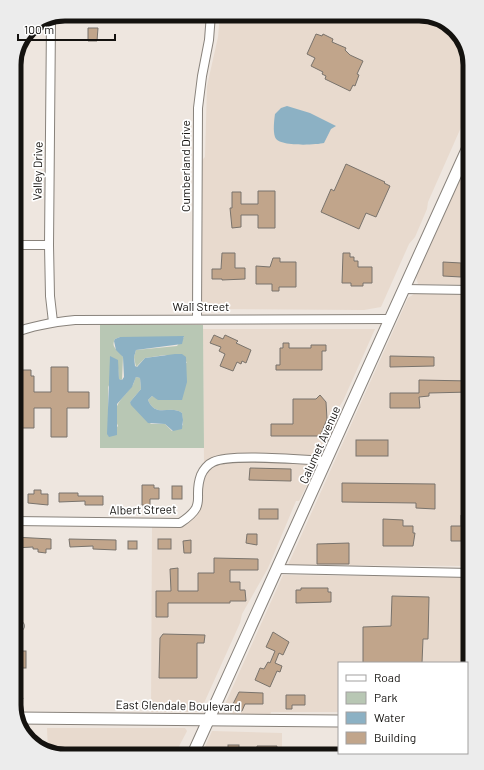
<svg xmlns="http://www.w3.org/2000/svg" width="484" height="770" viewBox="0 0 484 770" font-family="Barlow,sans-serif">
	<rect width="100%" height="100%" fill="#eee6df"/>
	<g fill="#e8dace">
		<polygon points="220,14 422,14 447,23 465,42 470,65 470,107 428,202 427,209 415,237 409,244 381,307 364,310 202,309 202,160 205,157 207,86 218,37"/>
		<polygon points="470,157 470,285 418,284 416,277"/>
		<polygon points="414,294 470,294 470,566 288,565 408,298"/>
		<polygon points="203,329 375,329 343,401 333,416 327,438 321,448 325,452 323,456 236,455 204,465"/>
		<polygon points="238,461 313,465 312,475 299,501 296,501 268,568 242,614 240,623 200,712 151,712 152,527 178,526 193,518 200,506 204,480 208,471 221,463"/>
		<polygon points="283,575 470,577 470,705 468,712 467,663 339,663 339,712 271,712 270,716 231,715 228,712 225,707 226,702"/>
		<polygon points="47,728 185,728 187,731 174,756 62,756 48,751"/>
		<polygon points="212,731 282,733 282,756 201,756"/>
	</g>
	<path fill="#b8c7b4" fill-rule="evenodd" d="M100 324 203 325 204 448H100ZM120 337H184L177 346 136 350 134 357 136 367 145 358 165 355 187 362 156 398 152 396 148 400C156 419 170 404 182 413L183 425 172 431 165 424H151L130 402 141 389 140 378 136 377C134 380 134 384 132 386 122 400 110 406 118 426L108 436V387L118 368 119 379 122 380 123 357C119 350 110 348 115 339Z"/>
	<g fill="#8cb1c4">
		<path d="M287 106 310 113 336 126 331 129 324 143C315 145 278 147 275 137 273 131 274 121 275 114L281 108Z"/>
		<path d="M184 336 182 344 136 350 134 357 135 366 137 367 145 358 175 354H182L186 357 187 382 182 400H158L152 396 148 400C156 419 170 404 182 413L183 420 182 429 173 431 165 424 148 423 131 405 130 402 141 389 140 378 136 377 132 387 117 404V435L109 437 107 434 110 356 118 360 119 379 122 380 124 377 123 357 116 350 114 341 115 339 120 337Z"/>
	</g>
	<g fill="#c1a58b" stroke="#79736c">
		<polygon points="88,28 98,28 97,41 88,41"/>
		<polygon points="316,34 322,36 323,34 333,39 332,42 346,48 345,50 350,55 363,61 357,74 359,75 355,86 353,85 350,91 325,79 326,76 322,74 323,72 311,66 315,58 307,54"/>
		<polygon points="346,164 385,182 384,183 390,186 376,217 366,213 359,229 321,212 331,189 334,191"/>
		<polygon points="258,191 275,191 275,228 258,228 258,215 241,215 241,227 232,228 230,208 232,208 232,192 241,192 241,204 258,204"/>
		<polygon points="222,253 235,253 235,268 245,268 245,279 222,280 222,279 212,279 212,269 221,269"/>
		<polygon points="343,253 350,253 350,257 354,257 354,261 358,261 358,267 372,267 372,283 363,283 363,286 351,286 351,283 342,283"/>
		<polygon points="273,258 280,258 280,262 296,262 296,287 279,287 279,291 272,291 272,284 256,284 256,266 270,267"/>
		<polygon points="443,262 461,263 461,277 443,276"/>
		<polygon points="214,335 223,339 225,335 238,341 236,343 251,350 246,363 242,361 241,364 237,362 233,371 220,366 225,354 219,351 221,347 210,343"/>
		<polygon points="283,343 289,343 289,348 311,348 311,345 326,345 326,351 322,351 322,370 276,370 276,365 280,365 280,348 283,348"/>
		<polygon points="390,356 434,357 434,366 390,367"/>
		<polygon points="51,367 68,367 68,392 89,392 89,408 67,408 67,437 51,437 51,408 34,408 34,428 19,428 19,408 14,408 14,392 19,392 19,376 22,376 22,370 31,370 31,376 34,376 34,392 51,392"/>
		<polygon points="419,380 470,381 470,392 429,393 429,396 419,397 420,408 390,408 390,393 419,393"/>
		<polygon points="320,395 326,402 327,419 320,436 271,436 271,424 293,424 293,399 316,399"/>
		<rect x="356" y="440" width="32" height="16"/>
		<polygon points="250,468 291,469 291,481 249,480"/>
		<polygon points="342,483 435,484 435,509 416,508 416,503 342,502"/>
		<polygon points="142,485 154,485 154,488 159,488 159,499 150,499 150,506 142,505"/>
		<rect x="172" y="486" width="10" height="13"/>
		<polygon points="34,490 41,490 41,494 48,494 48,505 28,503 28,494 34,494"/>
		<polygon points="59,493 78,493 78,496 103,496 103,505 85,505 85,501 59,502"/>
		<rect x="259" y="509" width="19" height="10"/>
		<polygon points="461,515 470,515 470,531 466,531 466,541 451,541 451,526 461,526"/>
		<polygon points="383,519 403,520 403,526 413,526 413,533 415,533 413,546 383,546"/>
		<polygon points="247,534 257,534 257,545 246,543"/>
		<polygon points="14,537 51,539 51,549 46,549 46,553 38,552 38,549 33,549 33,547 14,548"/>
		<polygon points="69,539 116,540 116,550 93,549 93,546 70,547"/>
		<rect x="158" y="539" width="13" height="10"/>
		<polygon points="191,540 191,553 184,553 183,541"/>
		<rect x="128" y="541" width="9" height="8"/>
		<polygon points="349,543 349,564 317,564 317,544"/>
		<polygon points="214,558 258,559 258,570 230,570 230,582 240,582 240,590 245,590 246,601 230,601 230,603 168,603 168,617 156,617 156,591 171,591 170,569 178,568 178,591 198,591 198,573 214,573"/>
		<polygon points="301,588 328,588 328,592 331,592 331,602 296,603 296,590 301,590"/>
		<polygon points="14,595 22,595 21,617 14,617"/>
		<polygon points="392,596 429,597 428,639 423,639 422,663 363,663 363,627 391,626"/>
		<polygon points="273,632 289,642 283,655 279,653 275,663 282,666 280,672 277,671 270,687 255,680 260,668 264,669 268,662 270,663 275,651 266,647"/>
		<polygon points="163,634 205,635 204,643 197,643 197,678 159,678 160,638"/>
		<rect x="14" y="651" width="12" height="17"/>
		<polygon points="18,683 23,699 14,701 14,684"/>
		<polygon points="239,692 263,693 263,704 245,704 242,711 236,711 233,704"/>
		<polygon points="286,695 305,695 305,705 292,705 292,709 286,709"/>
		<rect x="228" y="745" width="11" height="11"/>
		<polygon points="257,746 277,746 276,753 257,753"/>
	</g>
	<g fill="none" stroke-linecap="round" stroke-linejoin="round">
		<g stroke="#88827b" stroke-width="10">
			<g id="street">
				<polyline points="51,20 49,245 50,296 53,322"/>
				<polyline points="14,245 49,245"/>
				<polyline points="404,289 470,290"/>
				<polyline points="197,319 198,108 202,76 209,40 211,14"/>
				<path d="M14 333C34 325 54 322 75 320L390 319"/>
				<path d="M14 521 180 523C209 504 192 499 201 475 203 470 208 464 213 462 230 453 304 460 327 461"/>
				<polyline points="278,569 470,573"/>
				<polyline points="14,626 20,626"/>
				<polyline points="380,753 382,756"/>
				<polyline points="390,753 392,756"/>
			</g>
		</g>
		<g stroke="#88827b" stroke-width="13">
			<g id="secondary">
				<polyline points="17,718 339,721"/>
				<polyline points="192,756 470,143"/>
			</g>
		</g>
		<use href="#street" stroke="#fff" stroke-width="8"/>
		<use href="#secondary" stroke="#fff" stroke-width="11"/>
	</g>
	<g text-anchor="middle" stroke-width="3.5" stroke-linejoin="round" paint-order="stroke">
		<g font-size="12" fill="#14120f" stroke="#fff">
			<text transform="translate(186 166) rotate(-90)" y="4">Cumberland Drive</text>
			<text transform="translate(38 171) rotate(-89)" y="4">Valley Drive</text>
			<text x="201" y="311">Wall Street</text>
			<text transform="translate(320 445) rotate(-66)" y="4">Calumet Avenue</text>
			<text transform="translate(143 510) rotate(-1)" y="4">Albert Street</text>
			<text transform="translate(178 706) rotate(1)" y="4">East Glendale Boulevard</text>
		</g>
	</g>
	<path d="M0 0H484V770H0ZM65 21H419A44 44 0 0 1 463 65V705A44 44 0 0 1 419 749H65A44 44 0 0 1 21 705V65A44 44 0 0 1 65 21Z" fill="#ececec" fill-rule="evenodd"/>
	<path fill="none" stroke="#14120f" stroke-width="5" d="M65 21H419A44 44 0 0 1 463 65V705A44 44 0 0 1 419 749H65A44 44 0 0 1 21 705V65A44 44 0 0 1 65 21Z"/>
	<rect x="338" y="662" width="130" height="92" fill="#ffffff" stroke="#a1a09f"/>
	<rect x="346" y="675" width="20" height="6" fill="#ffffff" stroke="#a1a09f"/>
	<text x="374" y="682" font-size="12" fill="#14120f">Road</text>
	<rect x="346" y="692" width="20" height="12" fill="#b8c7b4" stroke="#a1a09f"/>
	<text x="374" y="702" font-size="12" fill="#14120f">Park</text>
	<rect x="346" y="712" width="20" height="12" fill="#8cb1c4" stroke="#a1a09f"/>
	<text x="374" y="722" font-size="12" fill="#14120f">Water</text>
	<rect x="346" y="732" width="20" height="12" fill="#c1a58b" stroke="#a1a09f"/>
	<text x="374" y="742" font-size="12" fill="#14120f">Building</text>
	<path d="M18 34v6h97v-6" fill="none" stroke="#14120f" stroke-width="2"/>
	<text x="24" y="34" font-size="12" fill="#14120f" stroke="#ffffff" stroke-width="3" paint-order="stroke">100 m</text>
</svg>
